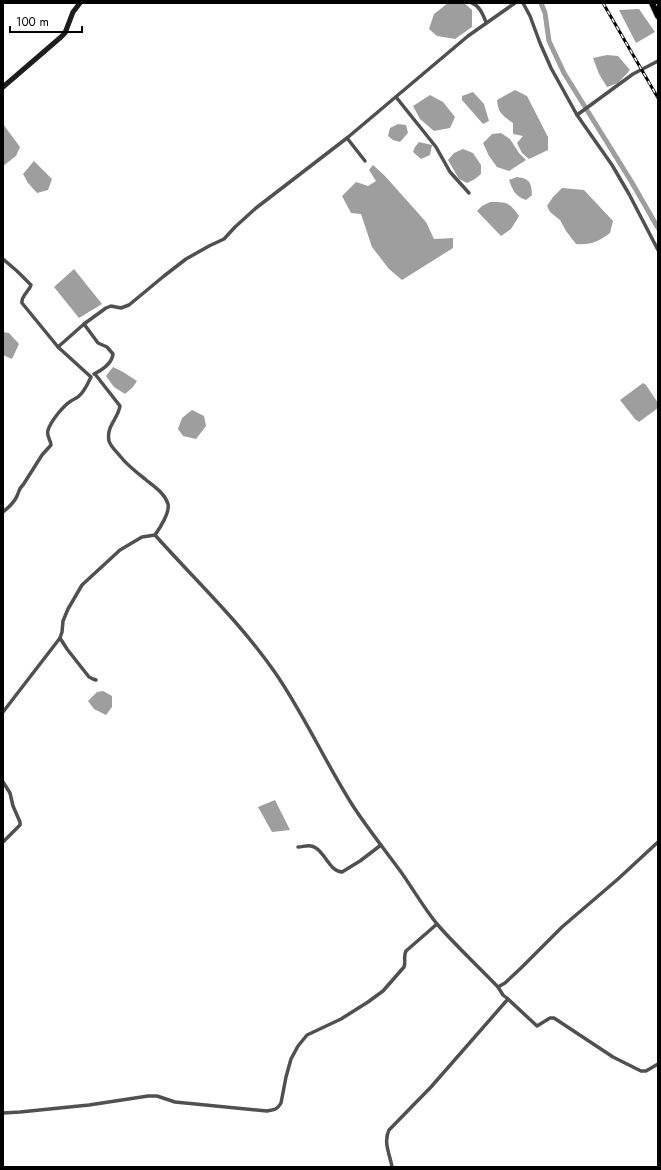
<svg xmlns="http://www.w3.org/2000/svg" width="661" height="1170" viewBox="0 0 661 1170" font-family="Jost,sans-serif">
	<rect width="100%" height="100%" fill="#fff"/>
	<g fill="#9e9e9e">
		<polygon points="448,3 464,3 472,10 472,27 455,39 437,36 429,29 434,14"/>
		<polygon points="639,9 655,32 636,43 619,10"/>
		<polygon points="607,55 618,56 630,70 618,83 607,87 599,74 593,58"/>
		<path d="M515 90 527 96 548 137V150L529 159 522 153 517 143 523 136 513 134V123C503 116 498 113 497 100Z"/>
		<polygon points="473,92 484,104 489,121 483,124 462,100 462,96"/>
		<polygon points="430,95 443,102 455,117 450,128 434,131 420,119 413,106"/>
		<polygon points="3,124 20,147 16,156 3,166"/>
		<polygon points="398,124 406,125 408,133 400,142 393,140 388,136 390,128"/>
		<polygon points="501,133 510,139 519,153 526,160 509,171 497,167 489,156 483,143 492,134"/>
		<polygon points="419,142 432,145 430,155 421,159 413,152 415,147"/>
		<polygon points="463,149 473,153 481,165 481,174 475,179 467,183 459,179 448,160 454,153"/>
		<polygon points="34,161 52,179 48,190 37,193 28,183 23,174"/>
		<polygon points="373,165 385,176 426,222 434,239 453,238 453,248 402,280 389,269 372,247 361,214 351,213 342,196 356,182 368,186 376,181 369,170"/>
		<path d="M517 177C530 179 531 182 532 195L526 200C515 196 513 191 509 180Z"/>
		<path d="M562 188 584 190 613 221 610 233C598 242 591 245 576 244L566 231 560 220 550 212 547 206 553 197Z"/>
		<path d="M490 202C507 202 509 202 519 216L511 229 501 236 477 211 482 206Z"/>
		<polygon points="74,269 102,304 79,318 54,287"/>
		<polygon points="3,332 9,333 19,344 12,359 3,355"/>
		<polygon points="113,367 123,372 137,381 133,387 125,394 114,387 106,376"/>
		<polygon points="643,383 646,385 658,403 658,408 639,422 635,419 620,400"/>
		<polygon points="192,410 204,416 206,426 196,439 183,436 178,429 182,418"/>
		<polygon points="103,691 112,696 112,707 106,715 94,709 88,701 97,692"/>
		<polygon points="275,800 290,830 272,832 258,807"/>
	</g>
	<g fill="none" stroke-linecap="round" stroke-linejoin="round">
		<polyline stroke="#9e9e9e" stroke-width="5" points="541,3 545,13 549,41 564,73 631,181 658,228"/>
		<g stroke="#dbdbdb" stroke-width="8">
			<polyline id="primary" points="652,3 658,16"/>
		</g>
		<g stroke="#505050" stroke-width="3.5">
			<path d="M472 3C480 6 483 15 486 22"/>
			<polyline points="523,3 530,16 540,43 551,68 577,115 612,165 629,194 658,250"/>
			<polyline points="396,97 436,147 450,172 469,193"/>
			<polyline points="577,115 633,74 658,61"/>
			<polyline points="347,138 365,161"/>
			<path d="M3 259 17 271 31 285C29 292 21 295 22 303L58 347"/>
			<path d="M84 324 98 343 107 347 113 354C112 363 102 370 94 374"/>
			<path d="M95 374 120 406C118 419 106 426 109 441 111 447 116 451 120 456 127 465 136 472 145 479 153 486 165 493 168 504 170 512 160 528 155 535 195 580 239 621 274 671 304 714 325 762 353 806 368 829 385 850 401 872 413 889 424 908 437 924 456 946 478 966 498 987"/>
			<path d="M3 512C8 508 14 503 17 496 19 492 19 488 23 485L42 455 51 445C51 440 46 436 48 430 51 421 63 406 71 401 74 399 77 398 79 396 85 391 88 383 91 377L58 347 84 324 106 308 111 306 121 308 129 305 164 276 186 259 209 246 224 239 235 227 256 208 347 138 468 36 515 3"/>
			<polyline points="60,638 67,649 89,677 93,679 96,680"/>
			<polyline points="3,712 60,638 62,632 63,621 68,609 82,585 120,550 142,537 155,535"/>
			<polyline points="3,782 10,793 13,806 20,822 20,825 3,842"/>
			<path d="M298 847C302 847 307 845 311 846 324 848 329 872 342 872L360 861 381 845"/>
			<polyline points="508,999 537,1026 550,1018 554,1018 613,1057 641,1071 646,1071 658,1064"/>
			<path d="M3 1113 20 1112 89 1105 148 1096H157L175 1102 267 1111C274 1110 277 1110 281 1103L286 1077 291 1059 298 1046 307 1035 341 1019 368 1002 383 991 404 967C406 962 403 956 406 951L437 924"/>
			<path d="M392 1167C390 1155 383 1142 389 1130L431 1087 508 999 503 995 498 987 505 983 521 968 562 927 618 879 658 842"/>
		</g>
		<polyline stroke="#1d1d1d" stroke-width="5" points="3,87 61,37 65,33 73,12 80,3"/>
		<use href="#primary" stroke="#000" stroke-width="6"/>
		<g stroke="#000" stroke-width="3">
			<polyline id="rail" points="603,3 658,98"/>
		</g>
		<use href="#rail" stroke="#fff" stroke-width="1.5" stroke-dasharray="4.5" stroke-linecap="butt"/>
	</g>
	<rect width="661" height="1170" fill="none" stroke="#000000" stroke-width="8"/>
	<path d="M10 26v6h72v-6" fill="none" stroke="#000000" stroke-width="2"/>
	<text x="16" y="26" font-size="12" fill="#000000" stroke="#ffffff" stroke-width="3" paint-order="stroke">100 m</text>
</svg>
